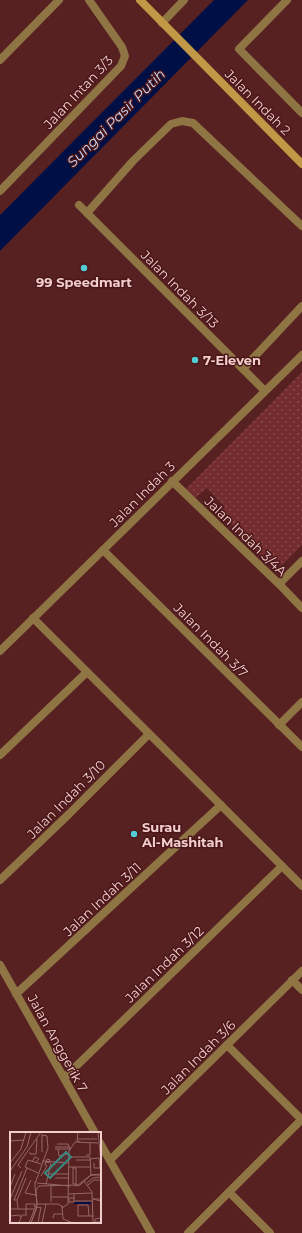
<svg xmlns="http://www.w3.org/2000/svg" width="302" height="1233" viewBox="0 0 302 1233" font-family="Montserrat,sans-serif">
	<defs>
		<pattern id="grass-dots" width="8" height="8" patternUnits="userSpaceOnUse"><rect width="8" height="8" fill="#742d2e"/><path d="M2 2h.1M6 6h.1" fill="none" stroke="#884a4b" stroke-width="1.8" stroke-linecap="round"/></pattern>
	</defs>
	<rect width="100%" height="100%" fill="#572121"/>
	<polygon fill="url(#grass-dots)" points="302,372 302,545 282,565 266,561 220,512 225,507 207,488 195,498 186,489"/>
	<polygon fill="#001046" points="214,0 248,0 0,251 0,215"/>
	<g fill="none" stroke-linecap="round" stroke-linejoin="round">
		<g stroke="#8f7544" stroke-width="8">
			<polyline points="287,0 239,49 302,113"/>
			<polyline points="162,23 184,0"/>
			<polyline points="0,60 59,0"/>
			<polyline points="0,191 121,66 125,56 122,47 89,0"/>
			<polyline points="79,205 264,390"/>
			<polyline points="87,213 133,161 171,124 182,121 193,123 302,226"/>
			<polyline points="243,369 302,306"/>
			<polyline points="172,481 279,584 302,608"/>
			<polyline points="103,550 302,747"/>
			<polyline points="279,584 302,561"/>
			<polyline points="33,618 302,886"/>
			<polyline points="0,651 302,355"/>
			<polyline points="279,725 302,702"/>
			<polyline points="0,755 87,672"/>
			<polyline points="0,880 69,814 149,734"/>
			<polyline points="0,965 95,1133"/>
			<polyline points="292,980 302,990"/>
			<polyline points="16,994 221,805"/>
			<polyline points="227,1045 302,1120"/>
			<polyline points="64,1078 282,866"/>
			<polyline points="100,1143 151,1233"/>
			<polyline points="110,1160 302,971"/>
			<polyline points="229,1192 270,1233"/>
			<polyline points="188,1233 302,1119"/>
		</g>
		<polyline stroke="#c19845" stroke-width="8" points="140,0 302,164"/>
	</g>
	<g fill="#52ccd5" stroke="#4b1618" stroke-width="1.5">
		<circle cx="84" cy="268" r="4"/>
		<circle cx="195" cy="360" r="4"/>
		<circle cx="134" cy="834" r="4"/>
	</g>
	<g text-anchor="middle" stroke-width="3" stroke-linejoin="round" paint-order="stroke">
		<g font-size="13" fill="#f2cfcd" stroke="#4b1618">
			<text transform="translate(78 92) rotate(-47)" y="5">Jalan Intan 3/3</text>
			<text transform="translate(258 102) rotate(45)" y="5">Jalan Indah 2</text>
			<text transform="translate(180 289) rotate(45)" y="5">Jalan Indah 3/13</text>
			<text transform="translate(142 494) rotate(-45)" y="5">Jalan Indah 3</text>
			<text transform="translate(246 536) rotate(44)" y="5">Jalan Indah 3/4A</text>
			<text transform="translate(211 640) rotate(45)" y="5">Jalan Indah 3/7</text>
			<text transform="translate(66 799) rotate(-45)" y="5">Jalan Indah 3/10</text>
			<text transform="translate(102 899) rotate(-43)" y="5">Jalan Indah 3/11</text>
			<text transform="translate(164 964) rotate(-44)" y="5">Jalan Indah 3/12</text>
			<text transform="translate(58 1043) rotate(61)" y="5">Jalan Anggerik 7</text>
			<text transform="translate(198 1057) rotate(-45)" y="5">Jalan Indah 3/6</text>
		</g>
		<g font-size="13" font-weight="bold" fill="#f2cfcd" stroke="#4b1618" text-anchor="start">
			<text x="84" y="287" text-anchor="middle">99 Speedmart</text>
			<text x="203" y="365">7-Eleven</text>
			<text x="142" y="832">Surau<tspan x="142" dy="15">Al-Mashitah</tspan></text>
		</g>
		<g font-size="14" font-style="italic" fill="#c7dafe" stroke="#4b1618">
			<text transform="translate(116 118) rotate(-45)" y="5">Sungai Pasir Putih</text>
		</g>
	</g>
	<g transform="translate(10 1132)">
		<rect width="91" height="91" fill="#572121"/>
		<path fill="none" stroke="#001046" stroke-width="2" d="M64 71H81"/>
		<path fill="none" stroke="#956766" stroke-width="1" d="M68 0 67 9 70 10M88 0 91 30M32 2V20M67 7H87M0 9 14 8M47 12H58L60 17M45 15H60M45 17H61M48 17 49 24 58 22M20 20V22H26L27 7M76 23H80V11M37 27 40 28 39 31 36 30ZM59 27V25H80L81 43M80 27 89 26 90 36H84V31M66 28H80M32 29 58 31M22 30 25 25 29 27 26 30M0 31 11 17 16 0M58 35H80M63 35V52H66M11 36 8 33 31 0M63 36H66V53M0 39 17 15 21 0M28 41 15 35 18 28 31 32M38 42H58M31 44 37 34 35 33 36 29M45 46H58M21 48 15 61 26 63M26 49 38 16 37 4 32 3M74 49 82 60 83 91M27 51 60 54M77 51 83 46 91 45M36 52 41 31M78 53 84 48H91M65 54 70 53 81 43 91 42M0 55 5 42M58 62 82 61M41 65H58M64 66H59V70H64V62M0 67 12 39M91 67H83L91 69M7 68H4L17 36M64 69H83M41 70V53M27 72H48L53 75M52 74 53 87 63 91M52 76 58 72 59 19 65 10 88 11M0 77H24M8 77 7 68 16 46M16 82V72H25L24 75M0 84 10 83V85M79 84 78 73H68V84H84M43 86 44 82H52M91 86 85 87V90H91M9 91 12 83H17M19 91 27 71 25 54V50L26 49 25 51M21 91 27 75 31 76M21 91 27 74 26 58 29 54 68 53 81 43H91M28 91 31 75M32 91 36 72"/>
		<path fill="#3c8881" fill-opacity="0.15" stroke="#3c8881" stroke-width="2" d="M56 20 61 25 40 46 35 41Z"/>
		<rect width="91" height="91" fill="none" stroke="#f2cfcd" stroke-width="2"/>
	</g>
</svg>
